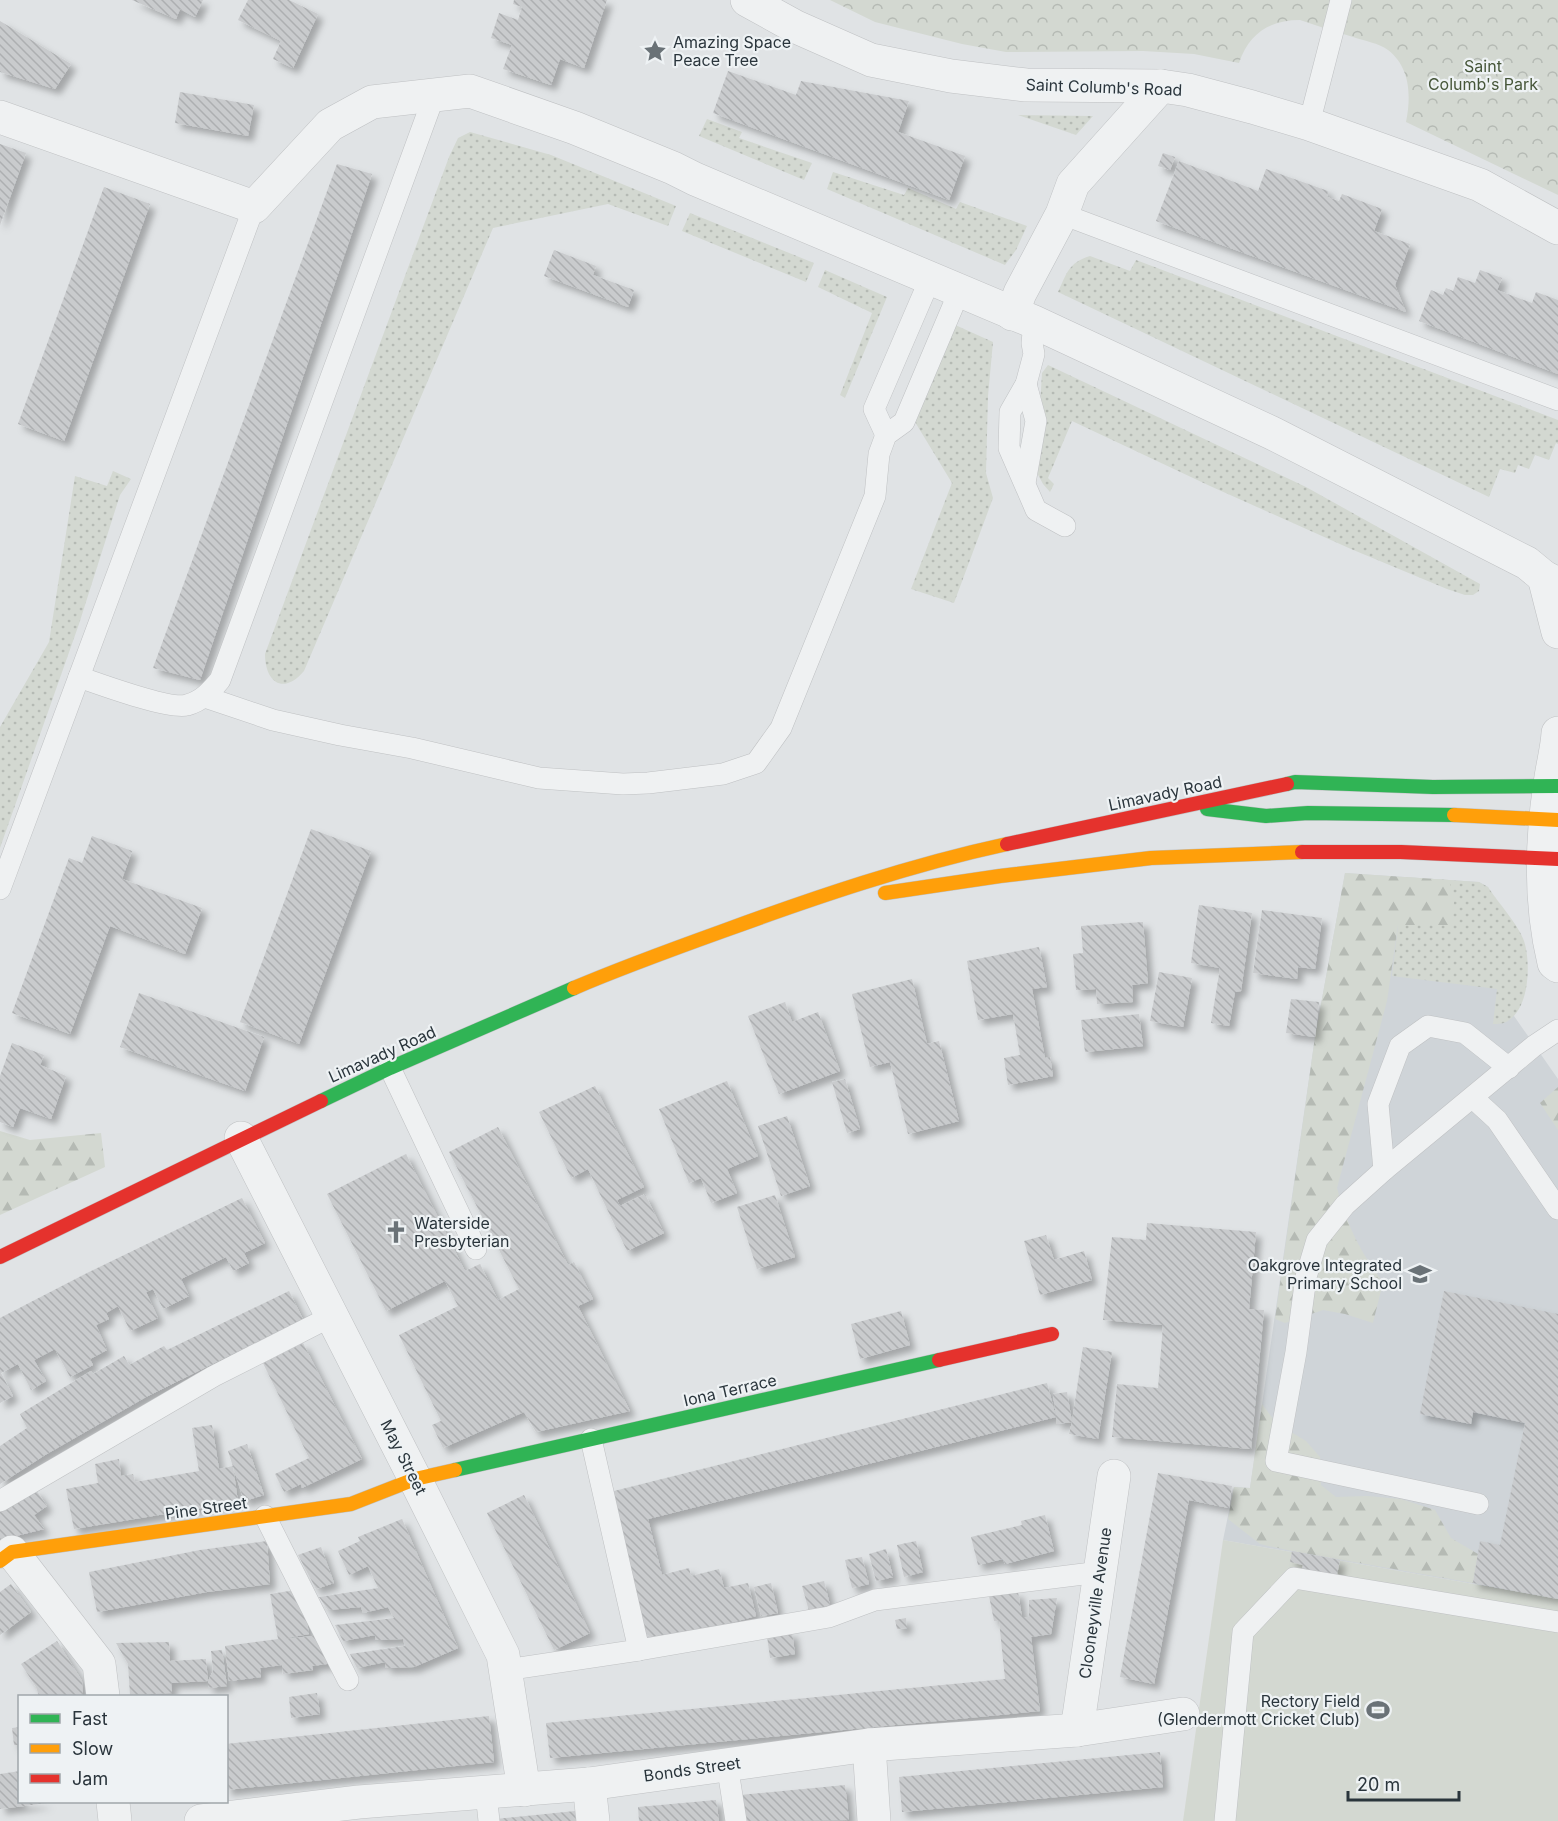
<svg xmlns="http://www.w3.org/2000/svg" width="1558" height="1821" viewBox="0 0 1558 1821" font-family="Inter,sans-serif">
	<defs>
		<pattern id="grass-dots" width="8" height="8" patternUnits="userSpaceOnUse" patternTransform="scale(1.5)"><rect width="8" height="8" fill="#d3d8d1"/><path d="M2 2h.1M6 6h.1" fill="none" stroke="#b5bab4" stroke-width="1.8" stroke-linecap="round"/></pattern>
		<pattern id="forest-firs" width="22" height="20" patternUnits="userSpaceOnUse" patternTransform="scale(1.5)"><rect width="22" height="20" fill="#d3d8d1"/><path d="M5 1l3.5 6h-7zM16 11l3.5 6h-7z" fill="#b5bab4"/></pattern>
		<pattern id="park-crowns" width="20" height="18" patternUnits="userSpaceOnUse" patternTransform="scale(1.5)"><rect width="20" height="18" fill="#d3d8d1"/><path d="M2 6a3 3 0 1 1 6 0M12 15a3 3 0 1 1 6 0" fill="none" stroke="#b5bab4"/></pattern>
		<pattern id="building-back-hatch" width="6" height="6" patternUnits="userSpaceOnUse" patternTransform="scale(1.5)"><rect width="6" height="6" fill="#c9cbcd"/><path d="M-1 5l2 2M0 0l6 6M5-1l2 2" fill="none" stroke="#adafb1"/></pattern>
		<filter id="shadow"><feDropShadow dx="5.5" dy="5.5" stdDeviation="3" flood-color="#0004"/></filter>
	</defs>
	<rect width="100%" height="100%" fill="#e0e3e5"/>
	<polygon fill="#cfd4d8" points="1345,873 1479,882 1488,887 1492,895 1517,983 1514,1016 1558,1079 1558,1599 1223,1540 1234,1487 1250,1488 1315,1037"/>
	<g fill="url(#grass-dots)">
		<polygon points="1018,115 1093,116 1076,135"/>
		<polygon points="707,119 742,132 739,138 812,163 804,180 699,136"/>
		<path d="M470 132 551 155 676 206 668 226 608 204 493 228 304 671C284 695 265 683 265 654L449 157 458 138Z"/>
		<polygon points="833,172 904,195 908,188 956,209 960,202 1027,226 1016,250 1005,265 827,189"/>
		<polygon points="690,213 814,263 806,282 682,231"/>
		<path d="M1090 256 1130 271 1136 260 1558 420V444L1556 443 1549 460 1535 455 1529 469 1518 465 1515 473 1500 469 1489 497 1058 292C1067 273 1068 263 1090 256Z"/>
		<polygon points="825,270 887,297 845,398 840,395 872,313 818,287"/>
		<polygon points="953,324 993,342 988,396 986,473 993,498 954,603 911,589 952,483 912,417"/>
		<polygon points="1048,365 1306,487 1480,584 1479,591 1473,595 1465,595 1447,589 1351,549 1210,486 1072,421 1048,478 1054,484 1050,492 1043,484 1036,471 1042,373"/>
		<polygon points="113,471 131,479 120,495 79,624 0,848 0,727 49,642 75,476 107,486"/>
		<path d="M1404 877 1479 882 1488 887C1497 901 1520 927 1524 941 1531 962 1530 1010 1506 1022 1502 1024 1497 1024 1493 1024L1497 989 1392 976Z"/>
	</g>
	<g fill="url(#forest-firs)">
		<path d="M1345 873 1449 880 1454 902 1451 925H1398L1387 1001 1337 1188C1347 1225 1359 1250 1383 1282L1373 1323 1345 1314 1323 1310 1285 1323 1275 1319 1315 1037Z"/>
		<polygon points="1558,1087 1558,1130 1540,1103"/>
		<polygon points="0,1131 30,1140 101,1133 105,1167 0,1215"/>
		<polygon points="1262,1404 1276,1423 1306,1441 1320,1457 1321,1485 1336,1497 1367,1496 1401,1499 1435,1510 1451,1538 1478,1554 1473,1583 1292,1551 1260,1544 1228,1519 1234,1487 1250,1488"/>
	</g>
	<path fill="url(#park-crowns)" d="M830 0H1558V195L1406 122C1411 97 1411 68 1388 50 1378 43 1365 41 1353 37 1336 32 1318 26 1300 20 1270 20 1249 33 1239 63L1194 54 1143 51 1006 52 962 44 875 22Z"/>
	<polygon fill="#d3d8d1" points="1223,1540 1558,1599 1558,1821 1183,1821"/>
	<g fill="url(#building-back-hatch)" filter="url(#shadow)">
		<polygon points="132,0 203,0 195,17 180,9 176,19"/>
		<polygon points="248,0 289,0 318,14 293,68 273,59 281,41 238,20"/>
		<polygon points="514,0 607,0 584,68 560,59 551,85 503,69 512,45 491,38 499,13 518,20 522,7 513,4"/>
		<polygon points="0,21 71,64 55,89 0,72"/>
		<polygon points="728,71 796,95 801,81 909,101 898,132 965,156 949,200 713,113"/>
		<polygon points="180,92 254,105 248,136 175,123"/>
		<polygon points="0,144 26,153 0,225"/>
		<polygon points="1163,153 1175,157 1170,170 1158,166"/>
		<polygon points="1179,161 1258,191 1266,169 1328,191 1327,197 1339,201 1342,194 1382,209 1374,231 1410,244 1395,285 1406,312 1156,221"/>
		<polygon points="337,164 372,174 200,680 153,668"/>
		<polygon points="104,187 150,204 64,441 18,424"/>
		<polygon points="554,250 596,266 593,275 634,290 628,307 544,276"/>
		<polygon points="1480,270 1502,278 1497,290 1532,303 1536,292 1558,300 1558,374 1419,321 1431,290 1443,295 1446,288 1453,291 1458,277 1475,283"/>
		<polygon points="311,829 371,851 299,1044 240,1022"/>
		<polygon points="92,836 132,851 122,879 202,908 185,954 110,926 70,1034 12,1013 69,858 82,863"/>
		<polygon points="1199,905 1252,913 1241,991 1235,992 1229,1026 1211,1023 1220,968 1191,963"/>
		<polygon points="1262,910 1322,918 1315,969 1298,967 1297,979 1253,973"/>
		<polygon points="1143,922 1148,983 1132,985 1133,1002 1097,1004 1096,989 1076,990 1073,954 1083,953 1081,926"/>
		<polygon points="1039,947 1047,987 1032,989 1045,1058 1050,1057 1053,1076 1008,1085 1004,1058 1020,1055 1013,1014 978,1020 967,961"/>
		<polygon points="1159,972 1192,978 1183,1027 1150,1021"/>
		<polygon points="912,979 927,1044 939,1041 959,1121 908,1134 890,1062 870,1067 852,994"/>
		<polygon points="139,993 264,1037 245,1091 120,1047"/>
		<polygon points="1291,999 1319,1002 1315,1037 1286,1033"/>
		<polygon points="785,1002 792,1022 818,1012 840,1071 779,1094 748,1016"/>
		<polygon points="1139,1014 1143,1046 1085,1052 1081,1020"/>
		<polygon points="12,1043 44,1055 40,1065 66,1076 51,1119 20,1108 13,1127 0,1122 0,1076"/>
		<polygon points="845,1079 860,1129 847,1133 832,1082"/>
		<polygon points="727,1081 758,1156 727,1169 737,1193 711,1203 701,1178 689,1183 659,1109"/>
		<polygon points="595,1086 644,1187 617,1200 620,1206 645,1194 664,1233 627,1251 588,1169 571,1178 539,1112"/>
		<polygon points="787,1116 810,1186 781,1196 758,1126"/>
		<polygon points="498,1127 568,1265 574,1262 593,1299 578,1306 630,1411 536,1432 524,1412 443,1448 432,1425 441,1421 399,1335 458,1306 445,1281 386,1311 327,1194 406,1154 465,1271 480,1264 498,1300 519,1289 449,1152"/>
		<polygon points="775,1195 795,1257 757,1269 737,1207"/>
		<polygon points="242,1198 265,1243 244,1253 249,1263 233,1271 226,1257 181,1279 189,1296 163,1309 153,1289 146,1292 158,1318 130,1331 118,1306 106,1313 109,1319 96,1325 107,1350 90,1359 93,1365 70,1377 55,1349 34,1360 46,1381 31,1390 18,1364 1,1373 13,1396 0,1403 0,1318 87,1273"/>
		<polygon points="1147,1223 1256,1232 1249,1309 1264,1310 1251,1449 1112,1437 1117,1384 1158,1388 1163,1325 1103,1320 1112,1237 1146,1240"/>
		<polygon points="1046,1235 1054,1260 1084,1251 1092,1280 1040,1295 1024,1241"/>
		<polygon points="289,1291 303,1319 146,1397 45,1455 0,1484 0,1446 27,1428 20,1414 91,1371 93,1374 124,1356 129,1365 164,1346 167,1350"/>
		<polygon points="1444,1291 1558,1314 1558,1599 1473,1583 1480,1541 1500,1545 1525,1423 1473,1412 1471,1424 1420,1414"/>
		<polygon points="901,1311 910,1345 860,1359 851,1324"/>
		<polygon points="303,1343 362,1459 302,1488 301,1484 284,1492 275,1474 309,1458 263,1363"/>
		<polygon points="1083,1347 1112,1352 1098,1439 1069,1434 1072,1422 1057,1424 1056,1417 648,1519 662,1575 689,1568 691,1576 719,1569 724,1588 748,1583 756,1616 661,1642 644,1633 610,1492 1047,1383 1056,1417 1053,1394 1067,1392 1072,1422"/>
		<polygon points="212,1425 219,1469 233,1466 238,1502 74,1529 66,1489 98,1483 95,1464 119,1459 121,1476 133,1474 135,1482 199,1471 192,1428"/>
		<polygon points="247,1444 264,1495 244,1501 228,1451"/>
		<polygon points="1158,1473 1232,1486 1229,1508 1189,1500 1154,1684 1120,1677"/>
		<polygon points="36,1490 47,1506 34,1515 44,1529 0,1540 0,1509"/>
		<polygon points="524,1495 590,1633 554,1650 487,1513"/>
		<polygon points="1045,1515 1054,1551 1005,1564 1003,1559 978,1565 971,1537 1022,1525 1021,1521"/>
		<polygon points="402,1519 458,1648 414,1667 386,1668 385,1662 357,1668 350,1654 405,1646 403,1639 376,1640 375,1635 343,1641 335,1625 394,1618 388,1607 363,1613 361,1607 328,1610 319,1597 378,1588 368,1566 349,1575 338,1551 360,1541 358,1537"/>
		<polygon points="267,1541 270,1584 207,1592 97,1612 89,1572 200,1550"/>
		<polygon points="916,1541 923,1572 904,1577 897,1545"/>
		<polygon points="321,1547 334,1583 316,1589 298,1555"/>
		<polygon points="886,1549 893,1577 876,1581 869,1554"/>
		<polygon points="1292,1551 1340,1560 1337,1575 1302,1569 1303,1565 1290,1562"/>
		<polygon points="862,1557 869,1584 852,1588 845,1560"/>
		<polygon points="824,1581 830,1605 809,1611 802,1586"/>
		<polygon points="771,1583 778,1613 761,1616 754,1587"/>
		<polygon points="11,1584 31,1612 0,1635 0,1592"/>
		<polygon points="302,1589 309,1634 282,1639 323,1635 334,1663 312,1666 313,1670 283,1674 282,1665 260,1668 261,1677 229,1681 225,1646 278,1639 270,1594"/>
		<polygon points="1018,1592 1022,1617 1029,1617 1029,1600 1057,1598 1051,1634 1031,1637 1040,1711 550,1758 546,1723 1005,1679 999,1621 994,1621 989,1596"/>
		<polygon points="906,1618 907,1628 897,1629 895,1620"/>
		<polygon points="792,1632 795,1654 770,1658 767,1636"/>
		<polygon points="57,1641 82,1681 83,1696 39,1696 36,1687 21,1664"/>
		<polygon points="169,1642 170,1661 206,1659 208,1681 171,1683 172,1693 130,1695 128,1664 116,1643"/>
		<polygon points="222,1650 227,1686 208,1688 208,1681 213,1671 211,1651"/>
		<polygon points="317,1693 320,1714 291,1718 289,1697"/>
		<polygon points="489,1716 494,1762 226,1790 226,1744"/>
		<polygon points="20,1727 20,1745 14,1745 12,1728"/>
		<polygon points="1160,1752 1163,1787 902,1812 899,1777"/>
		<polygon points="20,1771 20,1802 48,1803 0,1809 0,1774"/>
		<polygon points="845,1785 849,1820 743,1821 740,1795"/>
		<polygon points="716,1800 719,1821 639,1821 638,1807"/>
		<polygon points="575,1811 576,1821 497,1821 496,1819"/>
	</g>
	<g fill="none" stroke-linecap="round" stroke-linejoin="round">
		<g stroke="#bfc1c3" stroke-width="22">
			<g id="lane">
				<polyline points="1309,124 1341,0"/>
				<polyline points="1062,214 1558,400"/>
				<polyline points="1034,322 1032,343 1034,354 1026,384 1010,412 1009,448 1036,510 1065,526"/>
				<polyline points="886,435 874,409 930,279"/>
				<polyline points="1025,483 1036,421 1026,384"/>
				<path d="M79 677C99 684 170 710 187 705 202 701 211 691 220 680L434 96"/>
				<polyline points="205,697 273,720 340,735 412,748 539,778 623,784 648,783 723,774 756,763 781,728 875,496 879,454 886,435 904,422 959,292"/>
				<polyline points="0,889 254,207"/>
				<polyline points="390,1068 476,1249"/>
				<polyline points="1473,1098 1497,1120 1558,1209"/>
				<polyline points="1384,1170 1378,1104 1400,1046 1428,1026 1465,1033 1509,1068"/>
				<polyline points="0,1501 214,1376 332,1316"/>
				<polyline points="1478,1504 1276,1461 1296,1352 1306,1277 1317,1240 1345,1205 1384,1170 1534,1046 1558,1030"/>
				<polyline points="265,1516 348,1680"/>
				<polyline points="639,1650 829,1617 875,1600 1100,1572"/>
				<polyline points="505,1670 639,1650 591,1439"/>
				<polyline points="727,1764 736,1821"/>
				<polyline points="486,1793 489,1821"/>
				<polyline points="1225,1821 1243,1632 1294,1578 1558,1622"/>
			</g>
		</g>
		<g stroke="#bfc1c3" stroke-width="34">
			<g id="street">
				<polyline points="747,0 794,26 871,60 951,76 1026,85 1161,86 1188,90 1252,107 1309,124 1480,185 1558,228"/>
				<polyline points="0,117 254,207 330,125 372,102 470,91 575,128 673,168 695,179 1034,322 1272,433 1527,563 1544,577 1558,584"/>
				<polyline points="1012,314 1020,293 1062,214 1073,184 1161,86"/>
				<polyline points="1544,577 1558,632"/>
				<path d="M1558 733C1557 750 1552 767 1550 784 1541 843 1540 905 1554 963L1558 966"/>
				<polyline points="241,1138 415,1479 503,1655 524,1790"/>
				<polyline points="12,1552 99,1664 103,1696"/>
				<polyline points="1077,1730 1114,1476"/>
				<polyline points="869,1745 874,1821"/>
				<polyline points="589,1784 593,1821"/>
				<polyline points="113,1802 115,1821"/>
				<polyline points="201,1821 359,1802 589,1784 869,1745 1077,1730 1183,1714"/>
			</g>
		</g>
		<g stroke="#bfc1c3" stroke-width="15">
			<g id="fast">
				<polyline points="1287,784 1295,782 1433,787 1558,786"/>
				<polyline points="1207,809 1266,816 1308,813 1454,815"/>
				<polyline points="321,1101 390,1068 574,988"/>
				<polyline points="455,1470 939,1360"/>
			</g>
		</g>
		<g stroke="#bfc1c3" stroke-width="15">
			<g id="slow">
				<polyline points="1454,815 1558,820"/>
				<polyline points="885,893 1000,876 1151,858 1302,852"/>
				<path d="M574 988C623 967 673 949 723 931 816 897 910 865 1007 844"/>
				<polyline points="0,1561 12,1552 351,1504 415,1479 455,1470"/>
			</g>
		</g>
		<g stroke="#bfc1c3" stroke-width="15">
			<g id="jam">
				<polyline points="1007,844 1287,784"/>
				<polyline points="1302,852 1401,852 1558,859"/>
				<polyline points="0,1257 321,1101"/>
				<polyline points="939,1360 1052,1334"/>
			</g>
		</g>
		<use href="#lane" stroke="#eff1f2" stroke-width="21"/>
		<use href="#street" stroke="#eff1f2" stroke-width="33"/>
		<use href="#fast" stroke="#30b455" stroke-width="14"/>
		<use href="#slow" stroke="#ff9f0a" stroke-width="14"/>
		<use href="#jam" stroke="#e5322d" stroke-width="14"/>
	</g>
	<defs>
		<g id="sight-bare" transform="scale(1.8)"><path d="M0-6L1.8-2.2L6-1.7L2.9 1.2L3.7 5.4L0 3.3L-3.7 5.4L-2.9 1.2L-6-1.7L-1.8-2.2Z" fill="#6a7277" stroke="#eef2f4" stroke-width="2.5" paint-order="stroke"/></g>
		<g id="church-bare" transform="scale(1.8)"><path d="M-1.2-6h2.4v3.5h3.3v2.4h-3.3V6h-2.4V-.1h-3.3v-2.4h3.3Z" fill="#6a7277" stroke="#eef2f4" stroke-width="2.5" paint-order="stroke"/></g>
		<g id="school-bare" transform="scale(1.8)"><path d="M0-5L7-2L0 1L-7-2ZM-4 1L0 2.5L4 1V4Q0 6-4 4Z" fill="#6a7277" stroke="#eef2f4" stroke-width="2.5" paint-order="stroke"/></g>
		<g id="stadium-bare" transform="scale(1.8)"><path d="M0-5a6.5 5 0 1 0 0 10a6.5 5 0 1 0 0-10ZM-3.5-1.8h7v3.6h-7Z" fill="#6a7277" stroke="#eef2f4" stroke-width="2.5" paint-order="stroke"/></g>
	</defs>
	<g fill-rule="evenodd">
		<use href="#sight-bare" x="655" y="51"/>
		<use href="#church-bare" x="396" y="1232"/>
		<use href="#school-bare" x="1420" y="1274"/>
		<use href="#stadium-bare" x="1378" y="1710"/>
	</g>
	<g text-anchor="middle" stroke-width="4.5" stroke-linejoin="round" paint-order="stroke">
		<g font-size="16" fill="#2a353c" stroke="#eef2f4" text-anchor="start">
			<text x="673" y="48">Amazing Space<tspan x="673" dy="18">Peace Tree</tspan></text>
			<text x="414" y="1229">Waterside<tspan x="414" dy="18">Presbyterian</tspan></text>
			<text x="1402" y="1271" text-anchor="end">Oakgrove Integrated<tspan x="1402" dy="18">Primary School</tspan></text>
			<text x="1360" y="1707" text-anchor="end">Rectory Field<tspan x="1360" dy="18">(Glendermott Cricket Club)</tspan></text>
		</g>
		<g font-size="16" fill="#465639" stroke="#eef2f4">
			<text x="1483" y="72">Saint<tspan x="1483" dy="18">Columb's Park</tspan></text>
		</g>
		<g font-size="16" fill="#2a353c" stroke="#eef2f4">
			<text transform="translate(1104 87) rotate(2)" y="6">Saint Columb's Road</text>
			<text transform="translate(1165 793) rotate(-12)" y="6">Limavady Road</text>
			<text transform="translate(382 1054) rotate(-24)" y="6">Limavady Road</text>
			<text transform="translate(730 1390) rotate(-13)" y="6">Iona Terrace</text>
			<text transform="translate(404 1457) rotate(63)" y="6">May Street</text>
			<text transform="translate(206 1508) rotate(-8)" y="6">Pine Street</text>
			<text transform="translate(1095 1603) rotate(-82)" y="6">Clooneyville Avenue</text>
			<text transform="translate(692 1769) rotate(-8)" y="6">Bonds Street</text>
		</g>
	</g>
	<rect x="18" y="1695" width="210" height="108" fill="#eef2f4" stroke="#a0a6aa" stroke-width="1.5"/>
	<rect x="30" y="1714" width="30" height="9" fill="#30b455" stroke="#a0a6aa" stroke-width="1.5"/>
	<text x="72" y="1725" font-size="18" fill="#2a353c">Fast</text>
	<rect x="30" y="1744" width="30" height="9" fill="#ff9f0a" stroke="#a0a6aa" stroke-width="1.5"/>
	<text x="72" y="1755" font-size="18" fill="#2a353c">Slow</text>
	<rect x="30" y="1774" width="30" height="9" fill="#e5322d" stroke="#a0a6aa" stroke-width="1.5"/>
	<text x="72" y="1785" font-size="18" fill="#2a353c">Jam</text>
	<path d="M1348 1791v9h111v-9" fill="none" stroke="#2a353c" stroke-width="3"/>
	<text x="1357" y="1791" font-size="18" fill="#2a353c" stroke="#eef2f4" stroke-width="4.5" paint-order="stroke">20 m</text>
</svg>
